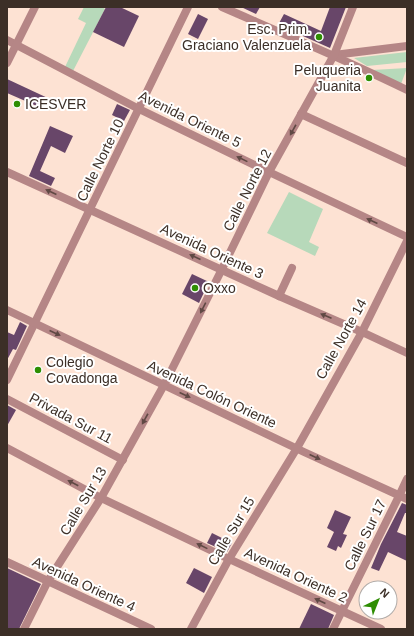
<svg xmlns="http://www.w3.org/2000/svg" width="414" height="636" viewBox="0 0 414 636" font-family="Arial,sans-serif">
	<rect width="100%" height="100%" fill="#fde2d3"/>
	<g fill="#b7d9ba">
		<polygon points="84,7 102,7 105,9 73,71 65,67 86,23 78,19"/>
		<polygon points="407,52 407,62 367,66 354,58"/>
		<polygon points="407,68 401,84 372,70"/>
		<polygon points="289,192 323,209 309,242 319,247 315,256 267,233"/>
	</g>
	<g fill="#684669">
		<polygon points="106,7 120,7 139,16 124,47 93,32"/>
		<polygon points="241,7 260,7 256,14"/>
		<polygon points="330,7 346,7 330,48 278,25 284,14 321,31"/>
		<polygon points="198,14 208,19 198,39 188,34"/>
		<polygon points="7,79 52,100 46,110 7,93"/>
		<polygon points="117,104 130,110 124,121 112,115"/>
		<polygon points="50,126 73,136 65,153 51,146 40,171 55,178 51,186 29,176"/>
		<polygon points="192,274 209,282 199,303 182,294"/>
		<polygon points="20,322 27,326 16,350 13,349 7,360 7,332 14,335"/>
		<polygon points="7,405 16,410 7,426"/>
		<polygon points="402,503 407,505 407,513 405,513 397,532 407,536 407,561 388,552 379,571 371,568 381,544"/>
		<polygon points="335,510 351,517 343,534 347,535 341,548 338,546 336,551 327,547 334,532 327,528"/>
		<polygon points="212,533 232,543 227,552 207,543"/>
		<polygon points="7,568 41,584 19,629 7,629"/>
		<polygon points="194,568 212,577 204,593 186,583"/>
		<polygon points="311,604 334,615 328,629 299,629"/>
	</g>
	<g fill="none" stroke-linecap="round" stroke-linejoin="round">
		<g stroke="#b58686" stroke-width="8">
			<polyline points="7,40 139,109 269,172 407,237"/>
			<polyline points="334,55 407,46"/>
			<polyline points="301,114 407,163"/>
			<polyline points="7,172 279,296 362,332 407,353"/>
			<polyline points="279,296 292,268"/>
			<polyline points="7,380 188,7"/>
			<polyline points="7,399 123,460"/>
			<polyline points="7,448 101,498 229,559 381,629"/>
			<polyline points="7,562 151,629"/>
			<polyline points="333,629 399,496 407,479"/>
		</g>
		<g stroke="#b58686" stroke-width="8">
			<path d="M222 7C284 34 346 60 407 90"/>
			<polyline points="7,63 35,7"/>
			<polyline points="7,310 304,452 407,499"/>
			<polyline points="24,629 48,581 101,498 164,385 222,269 269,172 334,55 353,7"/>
			<polyline points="191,629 229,559 297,448 362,332 407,241"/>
		</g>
	</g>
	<defs><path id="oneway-solid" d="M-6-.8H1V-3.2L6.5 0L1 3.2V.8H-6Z"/></defs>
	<g fill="#604944">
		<use href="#oneway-solid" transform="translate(293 130) rotate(119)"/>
		<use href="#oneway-solid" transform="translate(242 159) rotate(-154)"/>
		<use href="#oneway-solid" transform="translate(51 192) rotate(-155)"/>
		<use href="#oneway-solid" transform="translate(372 221) rotate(-155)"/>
		<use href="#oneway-solid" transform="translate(195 257) rotate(-156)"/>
		<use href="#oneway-solid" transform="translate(203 308) rotate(117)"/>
		<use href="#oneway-solid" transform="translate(326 316) rotate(-157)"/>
		<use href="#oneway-solid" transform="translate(55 333) rotate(25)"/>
		<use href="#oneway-solid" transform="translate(185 395) rotate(25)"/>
		<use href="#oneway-solid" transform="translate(145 419) rotate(119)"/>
		<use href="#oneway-solid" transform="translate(315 457) rotate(25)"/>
		<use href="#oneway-solid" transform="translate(73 483) rotate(-152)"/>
		<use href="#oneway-solid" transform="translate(202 546) rotate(-154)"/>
		<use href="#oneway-solid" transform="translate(320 601) rotate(-155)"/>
	</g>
	<g fill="#2e8e03" stroke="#fff" stroke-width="1.5">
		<circle cx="319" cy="37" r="4"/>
		<circle cx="369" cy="78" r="4"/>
		<circle cx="17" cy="104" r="4"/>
		<circle cx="195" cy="288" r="4"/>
		<circle cx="38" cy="370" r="4"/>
	</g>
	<g text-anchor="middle" stroke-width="4" stroke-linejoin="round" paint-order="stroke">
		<g font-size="14" fill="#3c2f27" stroke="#fff" text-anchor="start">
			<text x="311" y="34" text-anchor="end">Esc. Prim.<tspan x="311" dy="16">Graciano Valenzuela</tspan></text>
			<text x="361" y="75" text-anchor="end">Peluqueria<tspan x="361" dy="16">Juanita</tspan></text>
			<text x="25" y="109">ICESVER</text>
			<text x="203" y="293">Oxxo</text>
			<text x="46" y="367">Colegio<tspan x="46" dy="16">Covadonga</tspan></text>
		</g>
		<g font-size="14" fill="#3c2f27" stroke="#fff">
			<text transform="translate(190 119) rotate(26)" y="5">Avenida Oriente 5</text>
			<text transform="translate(100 160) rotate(-64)" y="5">Calle Norte 10</text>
			<text transform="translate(247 190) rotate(-63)" y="5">Calle Norte 12</text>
			<text transform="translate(212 251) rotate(25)" y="5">Avenida Oriente 3</text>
			<text transform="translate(341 339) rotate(-61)" y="5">Calle Norte 14</text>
			<text transform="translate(212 394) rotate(25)" y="5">Avenida Colón Oriente</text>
			<text transform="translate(71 418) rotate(28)" y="5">Privada Sur 11</text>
			<text transform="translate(83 501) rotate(-59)" y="5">Calle Sur 13</text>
			<text transform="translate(231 531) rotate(-59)" y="5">Calle Sur 15</text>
			<text transform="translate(365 535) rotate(-64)" y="5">Calle Sur 17</text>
			<text transform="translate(296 575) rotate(25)" y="5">Avenida Oriente 2</text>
			<text transform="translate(84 584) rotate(25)" y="5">Avenida Oriente 4</text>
		</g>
	</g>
	<rect width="414" height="636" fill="none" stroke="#3c2f27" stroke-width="16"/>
	<g transform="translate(378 600) rotate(43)"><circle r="19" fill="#ffffff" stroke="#b1aca9"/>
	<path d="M0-3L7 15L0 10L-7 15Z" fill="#2e8e03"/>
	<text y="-6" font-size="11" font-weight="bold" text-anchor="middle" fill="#3c2f27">N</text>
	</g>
</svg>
